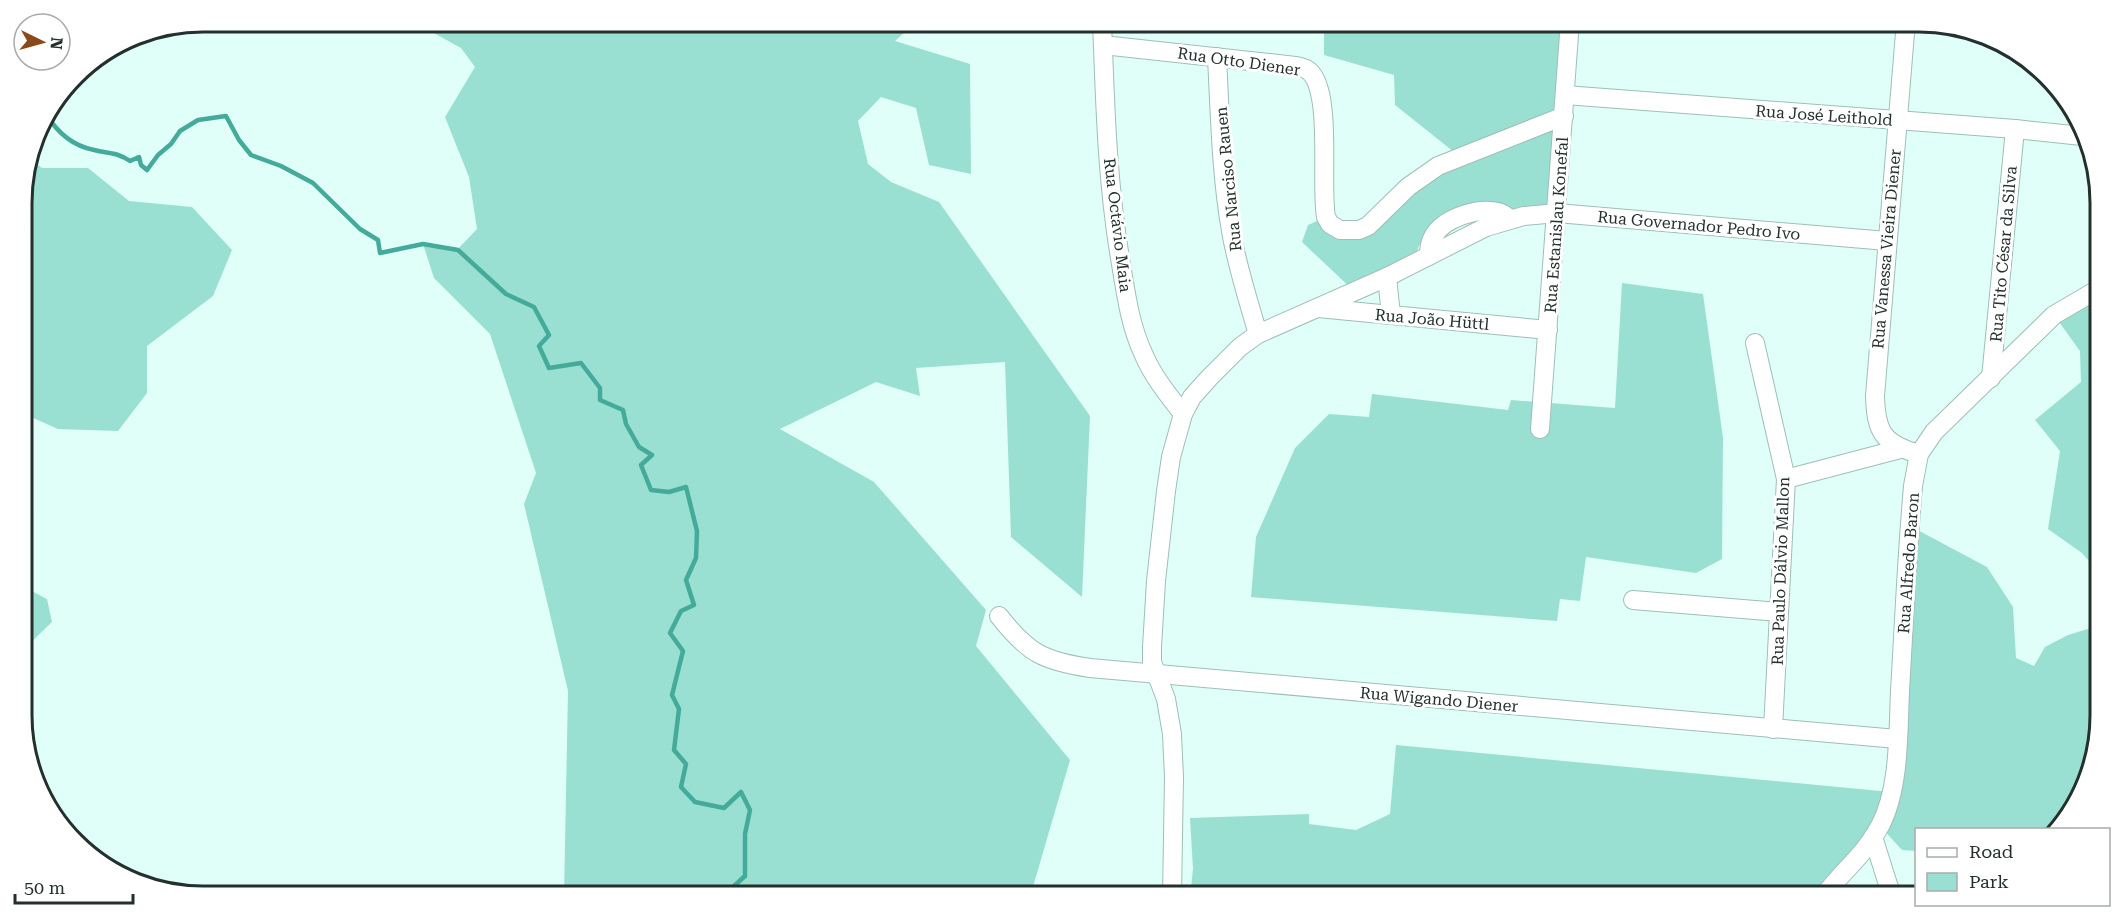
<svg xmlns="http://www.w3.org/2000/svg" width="2122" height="918" viewBox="0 0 2122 918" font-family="'Roboto Serif',serif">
	<rect width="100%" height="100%" fill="#dffff8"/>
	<g fill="#9ae0d2">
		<polygon points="412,21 917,21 895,41 970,64 971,174 929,165 916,108 881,97 858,121 868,164 891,182 939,202 1090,416 1082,597 1011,537 1005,362 916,368 920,396 876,382 780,429 874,482 986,610 976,646 1070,760 1030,897 564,897 568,691 524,504 536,473 490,334 434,278 423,244 457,250 477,229 469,177 445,117 475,67 461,48"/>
		<polygon points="1324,21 1570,21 1557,213 1437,222 1419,246 1412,264 1355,292 1302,242 1308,225 1326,217 1349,231 1459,156 1395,105 1394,75 1324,55"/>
		<polygon points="30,159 42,168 88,168 129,201 192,207 232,250 213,296 147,346 147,393 118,431 58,429 22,413 21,190"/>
		<polygon points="1622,283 1703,294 1723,438 1722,559 1696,573 1586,557 1580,601 1560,599 1557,621 1251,597 1256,537 1295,448 1329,414 1369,417 1372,394 1508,410 1511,400 1615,408"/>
		<polygon points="2100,288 2100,358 2093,369 2100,375 2101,575 2082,553 2048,529 2060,451 2035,420 2081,382 2080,351 2054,315"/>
		<polygon points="1910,526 1987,567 2013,607 2016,658 2034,666 2045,647 2068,635 2101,625 2101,716 2087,785 2060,829 1916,830 1916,851 1902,850 1880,826 1823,897 1190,897 1193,869 1190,818 1309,814 1309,824 1356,830 1390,814 1396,745 1891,792"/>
		<polygon points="22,586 47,599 52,622 22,651"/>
	</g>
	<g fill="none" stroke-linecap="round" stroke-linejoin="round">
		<path stroke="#44ab9b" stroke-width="4.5" d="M46 114C57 132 73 146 94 150 109 154 117 152 130 161L139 157 141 165 147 170 158 155 171 144 180 131 198 120 226 116 239 140 251 155 281 166 313 183 360 229 378 240 380 253 423 244 458 250 506 294 534 307 549 335 539 346 549 368 581 363 600 388V400L623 410 626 424 639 447 652 455 641 465 651 490 669 492 686 487 697 531 696 558 686 580 694 605 681 611 670 633 683 651 672 695 679 709 674 750 686 764 681 787 695 802 724 808 741 792 750 810 745 834V876L722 897"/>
		<g stroke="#9fbeb7" stroke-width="20">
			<g id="minor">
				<path d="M1102 21C1105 102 1107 184 1121 264 1126 294 1130 325 1143 353 1152 375 1168 395 1183 414"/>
				<path d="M1906 21 1875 396C1876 432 1883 444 1919 454"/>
				<path d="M1103 45 1287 65C1294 66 1303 66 1309 71 1333 91 1320 186 1326 217L1330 224 1340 230H1359L1368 226 1408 187 1438 166 1564 116"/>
				<path d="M1217 57C1220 115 1221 174 1231 231 1237 266 1248 300 1258 334"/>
				<polyline points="1565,95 2015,129 2082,136"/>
				<path d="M1429 256C1429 249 1430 242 1433 237 1443 218 1478 207 1498 212 1503 213 1507 217 1511 219"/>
				<polyline points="1387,277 1391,315"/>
				<polyline points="1318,308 1548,330"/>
				<polyline points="1755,343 1786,479 1773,729"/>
				<polyline points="1991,378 2015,129"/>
				<polyline points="1540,429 1570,21"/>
				<polyline points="1786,479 1900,449"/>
				<polyline points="1633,600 1779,612"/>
				<path d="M999 616C1028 653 1043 661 1090 668L1897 739"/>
				<polyline points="1873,837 1892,897"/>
				<polyline points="1172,897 1174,777 1172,734 1166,699 1152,662 1152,647 1156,581 1166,491 1171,457 1183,414 1192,397 1209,378 1240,347 1258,334 1387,277 1486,227 1524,216 1557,213 1887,241"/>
				<path d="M1823 897C1842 871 1865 855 1880 826 1900 788 1898 733 1900 691 1904 623 1907 554 1913 486L1919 454 1934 432 2054 315 2100 288"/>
			</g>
		</g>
		<use href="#minor" stroke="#fff" stroke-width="18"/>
	</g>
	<g text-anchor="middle" stroke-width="6" stroke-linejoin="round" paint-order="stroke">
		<g font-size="16" fill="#24302d" stroke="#fff">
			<text transform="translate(1239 61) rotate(8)" y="6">Rua Otto Diener</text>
			<text transform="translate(1824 115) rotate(4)" y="6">Rua José Leithold</text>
			<text transform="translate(1228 179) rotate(-96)" y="6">Rua Narciso Rauen</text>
			<text transform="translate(1118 225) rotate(83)" y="6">Rua Octávio Maia</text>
			<text transform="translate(1556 225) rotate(-86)" y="6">Rua Estanislau Konefal</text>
			<text transform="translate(1699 225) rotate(5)" y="6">Rua Governador Pedro Ivo</text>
			<text transform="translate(1886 249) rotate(-85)" y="6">Rua Vanessa Vieira Diener</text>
			<text transform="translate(2003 254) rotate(-85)" y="6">Rua Tito César da Silva</text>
			<text transform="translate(1432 319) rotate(5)" y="6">Rua João Hüttl</text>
			<text transform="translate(1908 563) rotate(-86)" y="6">Rua Alfredo Baron</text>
			<text transform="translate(1780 571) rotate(-88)" y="6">Rua Paulo Dálvio Mallon</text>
			<text transform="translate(1439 699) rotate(5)" y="6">Rua Wigando Diener</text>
		</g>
	</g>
	<path d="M0 0H2122V918H0ZM203 32H1919A171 171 0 0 1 2090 203V715A171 171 0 0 1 1919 886H203A171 171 0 0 1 32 715V203A171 171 0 0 1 203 32Z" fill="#fff" fill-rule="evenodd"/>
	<path fill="none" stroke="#24302d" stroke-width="3" d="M203 32H1919A171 171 0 0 1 2090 203V715A171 171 0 0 1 1919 886H203A171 171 0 0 1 32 715V203A171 171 0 0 1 203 32Z"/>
	<rect x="1915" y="828" width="195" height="78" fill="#ffffff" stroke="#a7acab" stroke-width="1.5"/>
	<rect x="1927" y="848" width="30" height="9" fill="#ffffff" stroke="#a7acab" stroke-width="1.5"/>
	<text x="1969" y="858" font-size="18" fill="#24302d">Road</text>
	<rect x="1927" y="873" width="30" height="18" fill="#9ae0d2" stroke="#a7acab" stroke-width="1.5"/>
	<text x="1969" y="888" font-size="18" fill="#24302d">Park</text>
	<g transform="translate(42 42) rotate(95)"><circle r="28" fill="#ffffff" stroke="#a7acab" stroke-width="1.5"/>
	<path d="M0-4.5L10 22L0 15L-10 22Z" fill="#8b4819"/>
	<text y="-9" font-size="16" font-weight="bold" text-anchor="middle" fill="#24302d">N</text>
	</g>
	<path d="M15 894v9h118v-9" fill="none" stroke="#24302d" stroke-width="3"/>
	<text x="24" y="894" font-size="18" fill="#24302d" stroke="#ffffff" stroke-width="4.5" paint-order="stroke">50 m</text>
</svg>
